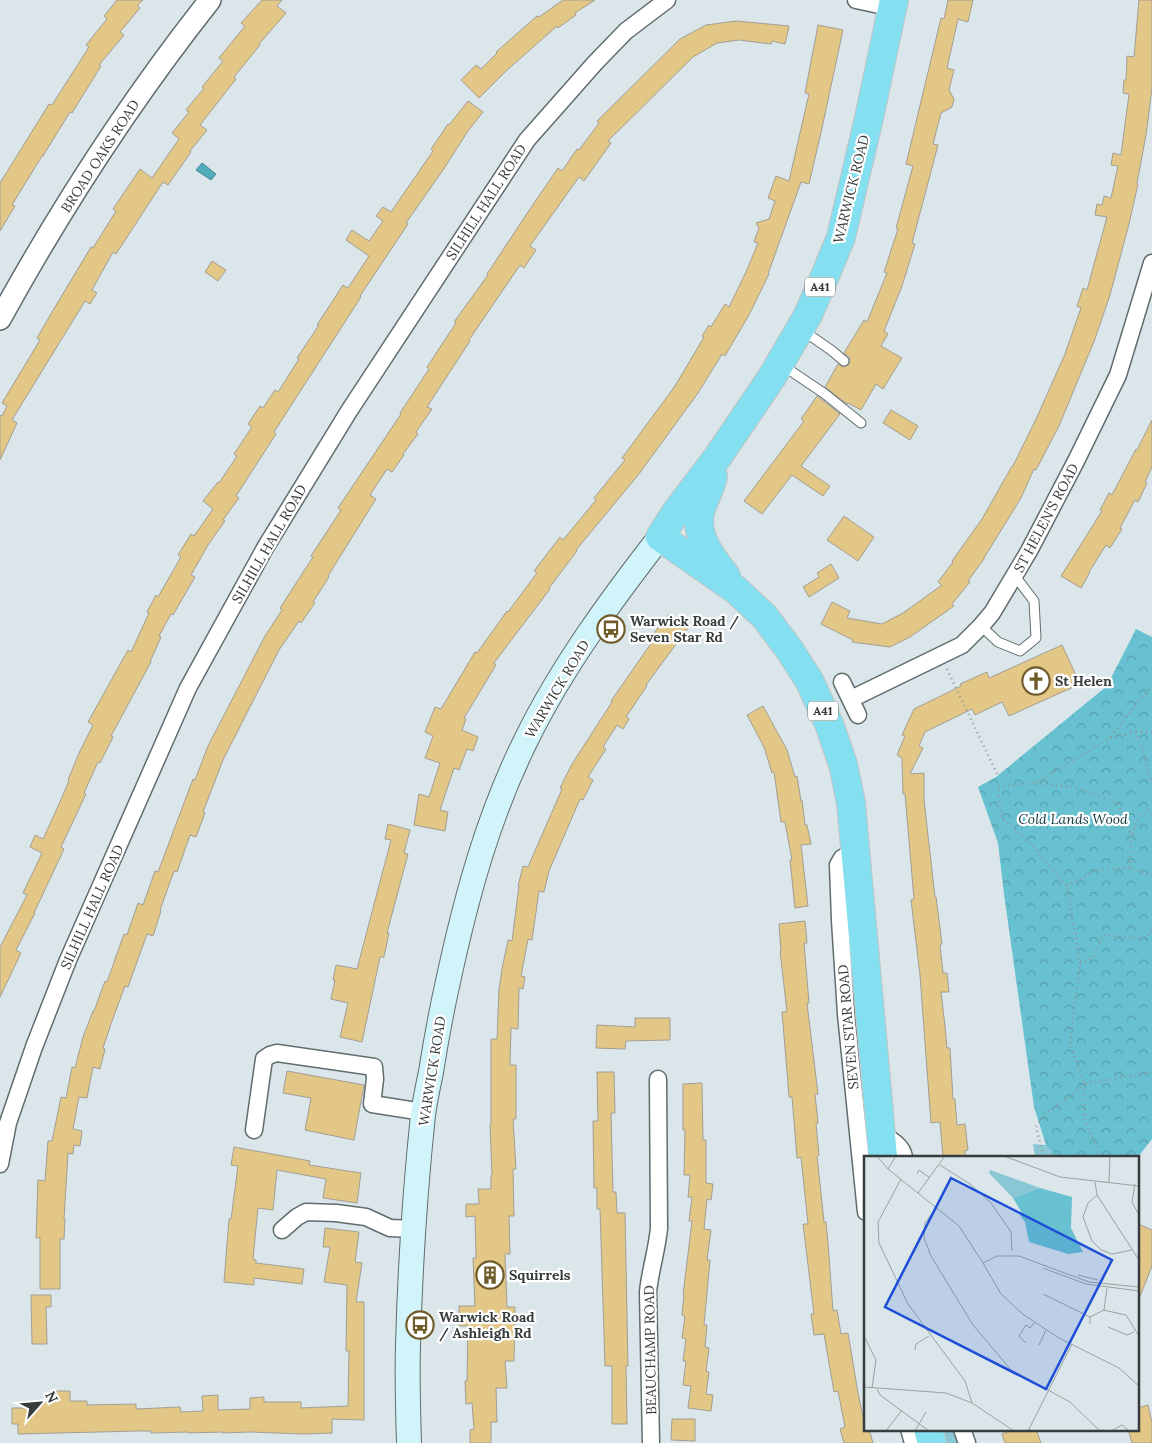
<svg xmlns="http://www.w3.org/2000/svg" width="1152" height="1443" viewBox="0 0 1152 1443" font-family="Lora,serif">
	<defs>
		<pattern id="forest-crowns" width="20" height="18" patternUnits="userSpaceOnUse" patternTransform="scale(1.25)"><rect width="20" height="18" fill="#67c1d1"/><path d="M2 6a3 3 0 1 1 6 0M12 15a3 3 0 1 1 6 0" fill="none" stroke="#569eab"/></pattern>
	</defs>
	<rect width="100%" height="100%" fill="#dae6e9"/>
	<g fill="#88c7d3">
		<polygon points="1033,1144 1046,1145 1056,1157 1035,1157"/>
		<polygon points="938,1429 957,1429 961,1443 942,1443"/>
	</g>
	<polygon fill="url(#forest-crowns)" points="1136,629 1152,637 1152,1139 1138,1157 1056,1157 1046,1145 1034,1107 1004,894 998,843 978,787 996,777 1107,686"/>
	<polygon fill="#50abbb" stroke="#488995" points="202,163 216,174 211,180 196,170"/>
	<g fill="#e3c786" stroke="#a29e95">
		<polygon points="117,0 143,0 137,6 140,8 120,32 124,35 99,65 101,66 72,113 70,112 43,156 42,156 12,205 15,206 0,231 0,183 49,104 52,105 89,47 86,45 107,19 104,16"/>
		<polygon points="262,0 282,0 277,6 286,13 259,44 260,45 234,77 236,79 200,125 207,130 190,151 191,152 168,185 163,182 116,254 113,252 92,290 97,293 90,304 85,301 12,420 17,423 0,460 0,415 2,416 7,406 2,403 40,340 37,338 55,307 91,247 93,248 116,211 113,209 140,169 152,178 179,139 172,133 189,112 186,110 204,88 202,87 223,61 219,58 245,26 241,23"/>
		<polygon points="563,0 595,0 575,13 576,15 558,28 557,26 505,72 479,98 461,80 476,65 481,69 497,53 496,52 537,16 539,17"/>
		<polygon points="948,0 973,0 968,22 958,19 947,68 954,70 949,90 954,99 952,107 941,113 933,144 938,145 912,243 915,244 902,286 884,331 888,334 881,346 902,358 883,389 876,384 861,410 848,403 847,404 825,387 838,364 843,367 849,365 850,358 844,353 864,320 867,322 887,273 884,272 898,229 896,228 913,166 906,164 941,18 944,19"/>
		<polygon points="1139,0 1152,0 1152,88 1146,135 1137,183 1138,184 1129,224 1110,295 1095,339 1059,426 1036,470 1034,469 1021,498 984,558 984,559 968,581 970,582 952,604 954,606 910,637 890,647 852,642 853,640 821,624 832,602 850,611 847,618 882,624 903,613 942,585 938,582 953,562 952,561 982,519 1012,466 1013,466 1037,417 1065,354 1075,325 1081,308 1077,306 1083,288 1087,290 1107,217 1095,215 1097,204 1102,205 1104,196 1111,198 1118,166 1111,165 1113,153 1121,155 1129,94 1123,93 1124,80 1126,80 1127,56 1134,57"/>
		<polygon points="736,21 789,26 785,44 772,41 771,44 739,40 717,43 693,57 608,141 611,143 584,181 579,177 530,246 536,250 524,268 520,265 469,340 470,341 427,407 432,409 416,432 418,434 403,454 404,455 392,472 387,469 370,495 376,499 328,576 329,577 313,602 315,603 301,623 299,621 279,650 223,760 203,812 205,813 196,837 190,835 177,872 174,871 160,910 161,911 153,936 147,934 128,987 125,986 111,1024 103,1048 105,1049 100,1069 93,1067 87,1098 79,1097 73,1129 82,1131 80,1146 74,1145 73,1154 68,1153 64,1219 65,1219 64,1239 60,1239 60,1289 40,1289 40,1238 36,1238 38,1180 45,1181 48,1141 52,1141 61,1097 66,1098 72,1067 75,1068 83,1037 93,1011 94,1011 105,981 107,982 124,934 127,935 138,903 143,905 155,871 158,872 193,779 195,780 208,746 265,636 282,610 280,608 313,557 311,556 341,510 338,508 401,414 400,413 429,369 427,367 456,323 454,322 488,275 487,274 530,209 558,168 562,171 577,149 579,150 599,123 597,121 680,39 706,25"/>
		<polygon points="818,25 843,30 822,128 809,184 801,182 768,274 769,274 749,315 725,356 722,354 698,393 639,474 576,550 577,551 549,588 550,589 494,663 496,665 464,718 466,719 462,730 478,737 473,751 467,749 459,770 454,768 440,810 448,812 445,831 414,825 419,794 429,797 440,763 425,758 433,736 425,732 435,707 441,709 475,652 477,653 507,611 508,612 537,573 534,571 560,537 563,540 596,500 594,498 625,460 622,458 675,386 704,337 702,336 709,325 711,327 725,304 729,307 746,272 758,243 754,242 759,228 756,223 769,219 775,201 768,198 776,176 789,181 809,94 805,93"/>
		<polygon points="468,101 483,112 468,131 443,170 406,223 408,224 360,296 361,297 274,432 276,434 236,496 239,498 223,520 225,521 208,545 191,575 195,577 173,615 171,614 159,636 161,637 150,662 151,662 111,736 113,737 100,763 98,762 84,793 86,794 61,847 64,849 34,913 35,913 16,950 21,953 0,997 0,947 27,895 23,893 42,853 30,847 35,835 43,839 55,813 69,781 68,780 79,753 93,725 88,722 128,650 131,652 149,613 147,612 156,595 158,597 181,557 178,555 191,534 194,536 213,509 203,501 218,482 219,483 237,456 234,454 252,427 248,424 260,406 263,408 275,390 278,392 299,359 297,358 319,325 317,325 343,285 348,288 369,256 346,240 352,230 369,241 383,221 376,216 383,207 391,212 433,151 431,149 448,124 449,125"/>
		<polygon points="212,261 226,270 218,281 205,272"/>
		<polygon points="817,396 840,414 801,466 830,486 823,496 792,475 762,514 744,501 804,421 801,419"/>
		<polygon points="891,410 918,426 910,440 883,423"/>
		<polygon points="1152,420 1152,467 1145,482 1147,483 1138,502 1135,500 1120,528 1122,529 1110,548 1106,545 1089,572 1090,572 1081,588 1061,576 1102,511 1100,510 1109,493 1112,495 1136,449 1137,450"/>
		<polygon points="844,516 874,537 858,561 827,540"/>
		<polygon points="831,564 839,578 809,597 803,587 819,577 817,573"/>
		<polygon points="669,614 688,628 646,685 647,686 626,717 629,719 623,729 617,725 603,747 606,749 588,777 593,780 583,800 580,799 549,871 544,892 539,891 532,940 528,939 521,976 525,977 523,989 519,988 518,1029 511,1028 510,1065 516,1065 516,1119 513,1119 516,1169 513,1169 514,1216 509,1216 510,1254 505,1254 507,1307 515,1307 514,1361 505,1361 507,1388 496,1388 497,1422 491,1422 491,1443 470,1443 470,1430 474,1429 472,1403 466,1404 465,1381 467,1381 468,1326 459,1326 459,1306 475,1306 473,1258 476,1258 475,1216 466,1217 466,1204 479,1204 478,1189 491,1189 491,1175 492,1175 490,1124 491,1124 491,1039 497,1039 499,990 502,969 508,940 512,941 519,886 518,886 523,866 528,867 562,789 560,788 572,764 612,702 611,701 652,642 649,639"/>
		<polygon points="1062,645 1080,684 1009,716 1002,702 975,715 972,709 925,732 919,746 923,748 910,774 924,773 924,800 935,897 936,897 942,944 940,945 943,973 947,973 949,992 941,992 945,1026 947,1048 950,1048 953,1099 955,1099 957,1125 965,1124 968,1150 965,1151 965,1157 943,1157 940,1122 931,1123 920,975 911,900 914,899 905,794 903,794 902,758 897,755 905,736 902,735 914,709 961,686 960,684 987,672 989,678"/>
		<polygon points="763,706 787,750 795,777 797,776 801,801 802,800 805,825 807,825 811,844 801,845 808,906 795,908 790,860 792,860 785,822 781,822 774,772 772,773 764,747 747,715"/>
		<polygon points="388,824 410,830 404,853 408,854 387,933 389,933 384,957 380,957 362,1042 340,1037 348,1003 331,999 335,980 333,980 336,965 357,969 391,840 385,839"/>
		<polygon points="805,921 807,943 804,943 809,1003 807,1003 818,1094 815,1094 818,1123 816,1124 819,1155 817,1156 824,1222 826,1222 828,1243 833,1311 837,1310 841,1334 848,1333 858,1393 864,1421 866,1420 866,1429 869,1429 873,1443 844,1443 840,1429 845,1427 838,1391 834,1392 824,1334 814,1335 811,1314 814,1314 803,1224 808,1224 801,1157 797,1158 792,1097 789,1097 787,1071 782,1012 787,1012 780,951 781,951 779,924"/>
		<polygon points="635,1018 670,1018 670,1040 626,1041 625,1049 596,1048 597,1025 635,1027"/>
		<polygon points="287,1071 364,1085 354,1140 305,1130 311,1098 283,1093"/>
		<polygon points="597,1072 614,1072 615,1113 611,1113 613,1192 616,1192 617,1213 625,1213 628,1366 626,1366 627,1424 612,1424 612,1366 605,1366 600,1209 597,1209 597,1188 594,1188 593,1121 598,1121"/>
		<polygon points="702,1083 703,1140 706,1140 706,1183 713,1184 711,1200 707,1199 704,1229 711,1230 707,1260 710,1260 704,1325 707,1325 705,1347 709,1348 706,1371 709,1372 706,1394 713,1395 711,1411 688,1408 691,1386 683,1385 686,1361 683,1361 686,1339 682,1338 685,1316 682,1315 684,1295 683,1295 692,1221 689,1221 692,1197 688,1197 690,1175 684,1175 685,1130 683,1130 683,1084"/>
		<polygon points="234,1147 310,1161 309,1165 361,1173 357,1203 323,1198 326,1179 277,1170 273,1210 258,1208 253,1259 256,1260 256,1263 304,1269 302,1284 254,1278 254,1285 224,1282 229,1219 231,1219 238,1166 231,1165"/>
		<polygon points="1138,1224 1152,1230 1152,1266 1139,1299 1138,1299"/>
		<polygon points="325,1228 359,1232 355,1262 362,1263 356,1302 364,1302 364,1420 332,1419 332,1433 304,1434 250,1432 223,1433 223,1432 188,1433 188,1432 151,1433 151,1431 139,1431 18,1434 18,1424 12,1424 12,1408 34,1408 34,1402 56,1401 56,1391 70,1391 70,1401 87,1401 87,1405 136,1404 136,1409 180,1407 181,1412 203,1411 202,1396 218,1395 218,1410 250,1409 250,1398 264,1397 264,1402 301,1402 301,1408 348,1406 349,1351 346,1351 347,1285 324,1282 330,1247 323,1247"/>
		<polygon points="31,1295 51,1295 51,1307 46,1307 47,1344 32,1344"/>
		<polygon points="1148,1405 1152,1422 1152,1443 1132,1443 1128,1429 1138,1429 1138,1408"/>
		<polygon points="672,1419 695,1419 695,1441 671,1440"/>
		<polygon points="1015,1429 1036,1429 1041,1443 1005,1443 1002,1434"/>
	</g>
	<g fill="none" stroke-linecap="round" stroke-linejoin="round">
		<g stroke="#616c6e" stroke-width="11">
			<g id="service">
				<polyline points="802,330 831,350 844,361"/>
				<polyline points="782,365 825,394 861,423"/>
				<polyline points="981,626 998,642 1020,651 1036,638 1034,601 1015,576"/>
			</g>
		</g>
		<g stroke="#616c6e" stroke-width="19">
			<g id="minor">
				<polyline points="856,0 893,8"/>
				<polyline points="842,682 858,715"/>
				<polyline points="851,699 962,645 981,626 992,613 1029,551 1076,461 1118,375 1152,263"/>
				<polyline points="855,851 842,858 838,865 840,920 846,1014 866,1212"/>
				<polyline points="254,1130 264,1059 270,1055 277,1053 374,1067 375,1079 372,1104 423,1112"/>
				<path d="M881 1134C891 1140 902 1145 904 1157"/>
				<polyline points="0,1164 8,1123 34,1047 68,960 188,688 265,548 349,411 527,140 595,63 626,31 667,0"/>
				<polyline points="282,1230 297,1217 306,1212 336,1213 366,1217 390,1228 413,1229"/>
				<polyline points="909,1429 913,1443"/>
				<polyline points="962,1429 967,1443"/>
				<path d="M651 1443 648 1292C650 1271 657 1250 659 1228L658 1079"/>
			</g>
		</g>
		<g stroke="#616c6e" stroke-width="24">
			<path id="tertiary" d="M0 319C61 208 131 100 210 0"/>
		</g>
		<g stroke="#616c6e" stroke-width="26">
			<path id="secondary" d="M409 1443C408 1411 407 1378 408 1346 410 1269 415 1191 423 1115 425 1100 428 1086 431 1072 436 1040 442 1008 449 977 467 894 489 814 527 738 562 667 611 600 660 537"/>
		</g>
		<g stroke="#c3c4c4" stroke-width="30">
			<g id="trunk">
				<path d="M713 477C710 489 703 501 700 513 695 537 712 558 726 576"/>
				<polyline points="883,1157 851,803 843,764 829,724 810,682 789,649 764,616 736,590 660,537 676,512 717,458 772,377 808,315 825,276 841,237 869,118 894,0"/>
				<polyline points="928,1429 932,1443"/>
			</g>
		</g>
		<g stroke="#91999c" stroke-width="2.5" stroke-dasharray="1 4" stroke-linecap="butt">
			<polyline points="947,669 998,776"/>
			<polyline points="1136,732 1110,738 1035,783 998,787 1001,817 1029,842 1067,886 1080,962 1070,1043 1085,1084 1152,1072"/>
			<polyline points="1152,732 1136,732 1147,764 1152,786"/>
			<polyline points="1111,737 1137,703 1152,687"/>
			<polyline points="1036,783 1080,788 1118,804 1131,836 1130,868"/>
			<polyline points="1132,834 1139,816 1152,808"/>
			<polyline points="1067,886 1096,870 1130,868 1152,876"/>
			<polyline points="1080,962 1093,958 1103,935 1144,939 1152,930"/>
			<polyline points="1085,1084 1085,1120 1098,1152 1095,1157"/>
			<polyline points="1042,1151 1036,1127 1046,1112 1063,1102 1085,1084"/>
		</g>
		<use href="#service" stroke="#fff" stroke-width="9"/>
		<use href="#minor" stroke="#fff" stroke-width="16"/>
		<use href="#tertiary" stroke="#fff" stroke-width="21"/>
		<use href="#secondary" stroke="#d1f3fa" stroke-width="24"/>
		<use href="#trunk" stroke="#84e0f0" stroke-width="28"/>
	</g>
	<defs>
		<g id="bus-ring" transform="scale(1.4375)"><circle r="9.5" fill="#fff" stroke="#6f5b2a" stroke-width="1.5"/><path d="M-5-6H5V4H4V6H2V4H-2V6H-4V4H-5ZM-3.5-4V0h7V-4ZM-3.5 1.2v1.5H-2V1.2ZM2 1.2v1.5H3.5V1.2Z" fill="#6f5b2a"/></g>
		<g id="church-ring" transform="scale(1.4375)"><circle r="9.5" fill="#fff" stroke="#6f5b2a" stroke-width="1.5"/><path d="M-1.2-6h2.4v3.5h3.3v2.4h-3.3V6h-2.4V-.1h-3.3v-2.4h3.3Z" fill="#6f5b2a"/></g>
		<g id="building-ring" transform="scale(1.4375)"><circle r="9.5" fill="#fff" stroke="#6f5b2a" stroke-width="1.5"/><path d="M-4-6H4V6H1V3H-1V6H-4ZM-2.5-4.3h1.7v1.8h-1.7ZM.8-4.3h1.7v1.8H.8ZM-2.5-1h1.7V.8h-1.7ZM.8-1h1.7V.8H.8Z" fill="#6f5b2a"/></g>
	</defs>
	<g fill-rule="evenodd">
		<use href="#bus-ring" x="611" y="629"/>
		<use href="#church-ring" x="1036" y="681"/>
		<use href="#building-ring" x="490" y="1275"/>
		<use href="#bus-ring" x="420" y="1325"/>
	</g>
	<g text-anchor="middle" stroke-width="4.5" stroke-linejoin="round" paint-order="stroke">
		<g fill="#fff" stroke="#727676" stroke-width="1">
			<rect x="805" y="277.5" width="30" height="19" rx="4"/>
			<rect x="808" y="701.5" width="30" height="19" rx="4"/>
		</g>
		<g font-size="12" font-weight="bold" fill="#363b3c">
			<text x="820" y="291">A41</text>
			<text x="823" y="715">A41</text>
		</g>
		<g font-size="14" fill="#363b3c" stroke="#fff">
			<text transform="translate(100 156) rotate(-57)" y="5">BROAD OAKS ROAD</text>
			<text transform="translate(851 189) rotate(-76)" y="5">WARWICK ROAD</text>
			<text transform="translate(486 202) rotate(-57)" y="5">SILHILL HALL ROAD</text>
			<text transform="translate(1046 518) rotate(-62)" y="5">ST HELEN'S ROAD</text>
			<text transform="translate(269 544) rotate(-60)" y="5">SILHILL HALL ROAD</text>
			<text transform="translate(557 689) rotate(-59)" y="5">WARWICK ROAD</text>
			<text transform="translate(92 907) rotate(-66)" y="5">SILHILL HALL ROAD</text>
			<text transform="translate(848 1027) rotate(-95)" y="5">SEVEN STAR ROAD</text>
			<text transform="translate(432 1071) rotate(-81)" y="5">WARWICK ROAD</text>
			<text transform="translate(650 1350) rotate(-91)" y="5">BEAUCHAMP ROAD</text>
		</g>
		<g font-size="14" font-weight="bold" fill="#363b3c" stroke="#fff" text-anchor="start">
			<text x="630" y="626">Warwick Road /<tspan x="630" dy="16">Seven Star Rd</tspan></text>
			<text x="1055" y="686">St Helen</text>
			<text x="509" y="1280">Squirrels</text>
			<text x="439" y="1322">Warwick Road<tspan x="439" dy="16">/ Ashleigh Rd</tspan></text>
		</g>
		<g font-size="14" font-style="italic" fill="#0f3a41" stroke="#fff">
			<text x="1073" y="824">Cold Lands Wood</text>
		</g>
	</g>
	<g transform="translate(864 1156)">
		<rect width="275" height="275" fill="#dae6e9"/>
		<path d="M126 14 176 32 149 42 125 17Z" fill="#88c7d3"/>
		<path d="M176 32 208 41 207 72 219 96 204 98 165 86 161 66 156 59 158 57 149 42Z" fill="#67c1d1"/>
		<path fill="none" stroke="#98a2a4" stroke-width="1" d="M13 0 24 13 95 70 119 107 133 100H155L225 126 275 131M140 0 196 21 275 30M76 9 106 28 127 47 147 76 148 95M24 13 32 0M53 18 55 14 66 22M37 23 14 66 15 87 44 148 101 225 108 247M231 26 233 39 275 104M245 26 246 0M271 28 268 46 275 59M54 37 81 0M233 39 224 47 219 61 228 85 237 94 248 98 268 94M73 51 61 67 60 82 67 100 109 169 147 214 206 246 236 275M119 107 137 138 160 159 195 182 255 212 275 230M179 112 222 128 275 135M214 119 234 124M179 138 226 161V168M239 154 262 159 275 180M226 161 240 154 243 132M244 171 263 179 270 176M0 180 12 204 8 232M162 187 155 180 162 169 166 172 170 167M175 189 182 174M51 194 52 188 65 180M0 231 82 237 108 247 150 275M13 233 16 239 65 275M22 275 38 254M51 275 62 256M164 275 208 188M247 275 258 269 265 275"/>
		<path fill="#1d4ed8" fill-opacity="0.15" stroke="#1d4ed8" stroke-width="2.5" d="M87 22 248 104 182 233 21 151Z"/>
		<rect width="275" height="275" fill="none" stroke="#363b3c" stroke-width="2.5"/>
	</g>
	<g transform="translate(40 1403) rotate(63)" stroke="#ffffff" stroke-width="4" paint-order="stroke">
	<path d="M0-4L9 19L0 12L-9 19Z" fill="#363b3c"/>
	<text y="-8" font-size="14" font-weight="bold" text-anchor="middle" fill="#363b3c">N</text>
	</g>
</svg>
